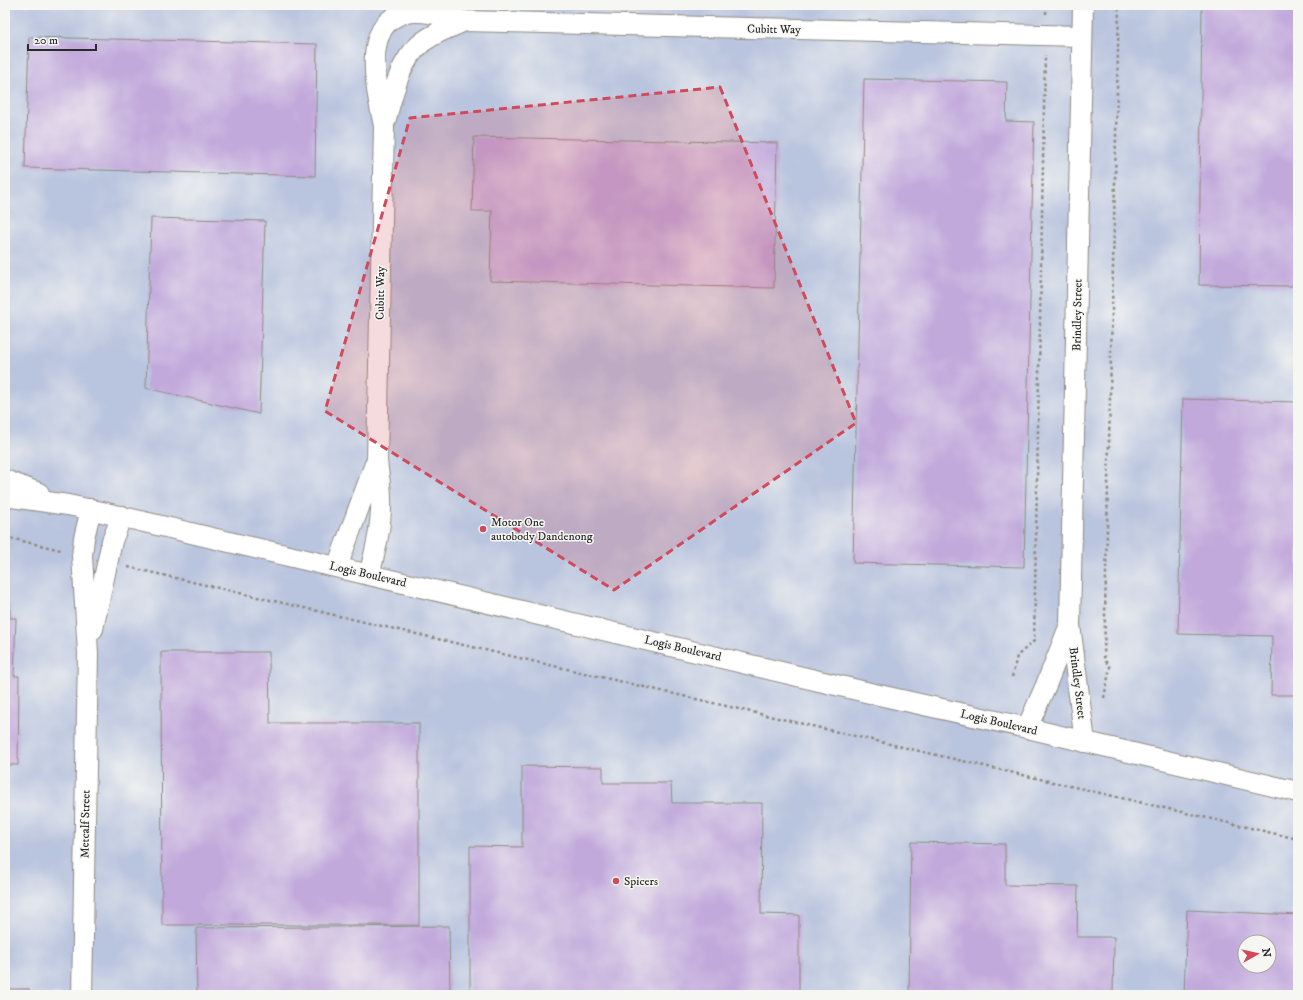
<svg xmlns="http://www.w3.org/2000/svg" width="1303" height="1000" viewBox="0 0 1303 1000" font-family="'IM FELL DW Pica',serif">
	<rect width="100%" height="100%" fill="#f6f6f2"/>
	<filter id="ink" filterUnits="userSpaceOnUse"><feTurbulence type="fractalNoise" baseFrequency=".025" numOctaves="2"/><feDisplacementMap in="SourceGraphic" scale="8" xChannelSelector="R" yChannelSelector="G"/><feConvolveMatrix kernelMatrix="1 2 1 2 8 2 1 2 1" color-interpolation-filters="sRGB"/></filter>
	<filter id="wash" filterUnits="userSpaceOnUse"><feTurbulence type="fractalNoise" baseFrequency=".012" numOctaves="4" result="noise"/><feDisplacementMap in="SourceGraphic" scale="16" xChannelSelector="R" yChannelSelector="G"/><feGaussianBlur stdDeviation="0.9" result="paint"/><feColorMatrix in="noise" values="0 0 0 0 0 0 0 0 0 0 0 0 0 0 0 0 0 1.4 0 .05"/><feComposite in="paint" operator="in"/></filter>
	<g filter="url(#wash)">
		<rect width="100%" height="100%" fill="#f0ebd8"/>
		<path fill="#b9c4de" fill-rule="evenodd" d="M5 5H1298V995H5ZM1245 942H1269V966H1245Z"/>
		<g id="blocks">
			<g fill="#c1a9db" fill-rule="evenodd">
				<polygon points="1202,5 1298,5 1298,286 1199,285"/>
				<polygon points="29,37 317,44 315,176 25,168"/>
				<polygon points="864,79 1007,82 1006,121 1034,122 1024,567 853,563"/>
				<polygon points="474,137 777,143 774,288 490,281 492,211 472,211"/>
				<polygon points="151,218 265,221 259,414 146,388"/>
				<polygon points="1183,399 1298,402 1298,695 1271,695 1272,636 1178,634"/>
				<polygon points="5,602 10,602 10,618 16,618 14,676 19,676 18,765 5,765"/>
				<polygon points="161,652 269,652 270,723 419,723 419,925 162,925"/>
				<polygon points="522,766 603,767 603,783 671,783 672,803 762,803 761,914 799,915 799,995 470,995 470,846 522,847"/>
				<polygon points="911,842 1005,844 1005,885 1078,886 1077,937 1114,937 1113,995 909,995"/>
				<path d="M1187 910 1298 915V995H1184ZM1245 942H1269V966H1245Z"/>
				<polygon points="449,926 450,995 197,995 196,928"/>
				<rect x="5" y="989" width="24" height="6"/>
			</g>
		</g>
	</g>
	<g filter="url(#ink)">
		<use href="#blocks" fill-opacity="0" stroke="#8e8b82" stroke-width="1"/>
		<g fill="none" stroke-linecap="round" stroke-linejoin="round">
			<g stroke="#8e8b82" stroke-width="22">
				<g id="street">
					<polyline points="1083,5 1070,625 1085,742"/>
					<path d="M385 122C394 91 400 53 432 36 442 30 454 26 465 21"/>
					<polyline points="5,480 39,493"/>
					<polyline points="5,496 68,505 102,512 870,693 1027,728 1298,792"/>
					<polyline points="337,567 375,464"/>
					<path d="M369 575C376 549 382 524 381 498 381 485 378 473 377 460L384 126C377 91 357 16 413 12 431 11 448 17 465 21L1082 36"/>
					<polyline points="93,629 112,541 122,516"/>
					<polyline points="1027,728 1046,685 1069,627"/>
					<polyline points="82,995 88,653 82,556 84,538 91,509"/>
				</g>
			</g>
			<g stroke="#8e8b82" stroke-width="2.5" stroke-dasharray="3 3" stroke-linecap="butt">
				<polyline points="1046,14 1046,5"/>
				<polyline points="5,537 61,550"/>
				<polyline points="128,567 1298,839"/>
				<polyline points="1012,677 1017,656 1034,641 1045,55"/>
				<polyline points="1104,698 1110,667 1104,659 1119,5"/>
			</g>
			<use href="#street" stroke="#fff" stroke-width="20"/>
		</g>
	</g>
	<path fill="#d1495b" fill-opacity="0.2" stroke="#d1495b" stroke-width="3" stroke-dasharray="8 5" stroke-linejoin="round" d="M720 87 856 423 614 590 325 411 410 118Z"/>
	<g fill="#d1495b" stroke="#f6f6f2" stroke-width="1.5">
		<circle cx="483" cy="529" r="4"/>
		<circle cx="616" cy="881" r="4"/>
	</g>
	<g text-anchor="middle" stroke-width="3" stroke-linejoin="round" paint-order="stroke">
		<g font-size="12" fill="#2b2b2b" stroke="#f6f6f2">
			<text transform="translate(774 29) rotate(1)" y="4">Cubitt Way</text>
			<text transform="translate(380 293) rotate(-89)" y="4">Cubitt Way</text>
			<text transform="translate(1077 315) rotate(-89)" y="4">Brindley Street</text>
			<text transform="translate(368 574) rotate(13)" y="4">Logis Boulevard</text>
			<text transform="translate(683 648) rotate(13)" y="4">Logis Boulevard</text>
			<text transform="translate(1078 683) rotate(83)" y="4">Brindley Street</text>
			<text transform="translate(999 722) rotate(13)" y="4">Logis Boulevard</text>
			<text transform="translate(85 824) rotate(-89)" y="4">Metcalf Street</text>
		</g>
		<g font-size="12" fill="#2b2b2b" stroke="#f6f6f2" text-anchor="start">
			<text x="491" y="526">Motor One<tspan x="491" dy="14">autobody Dandenong</tspan></text>
			<text x="624" y="885">Spicers</text>
		</g>
	</g>
	<rect width="1303" height="1000" fill="none" stroke="#f6f6f2" stroke-width="20"/>
	<g transform="translate(1257 954) rotate(82)"><circle r="19" fill="#f6f6f2" stroke="#a5a5a2"/>
	<path d="M0-3L7 15L0 10L-7 15Z" fill="#d1495b"/>
	<text y="-6" font-size="11" font-weight="bold" text-anchor="middle" fill="#2b2b2b">N</text>
	</g>
	<path d="M28 44v6h68v-6" fill="none" stroke="#2b2b2b" stroke-width="2"/>
	<text x="34" y="44" font-size="12" fill="#2b2b2b" stroke="#f6f6f2" stroke-width="3" paint-order="stroke">20 m</text>
</svg>
